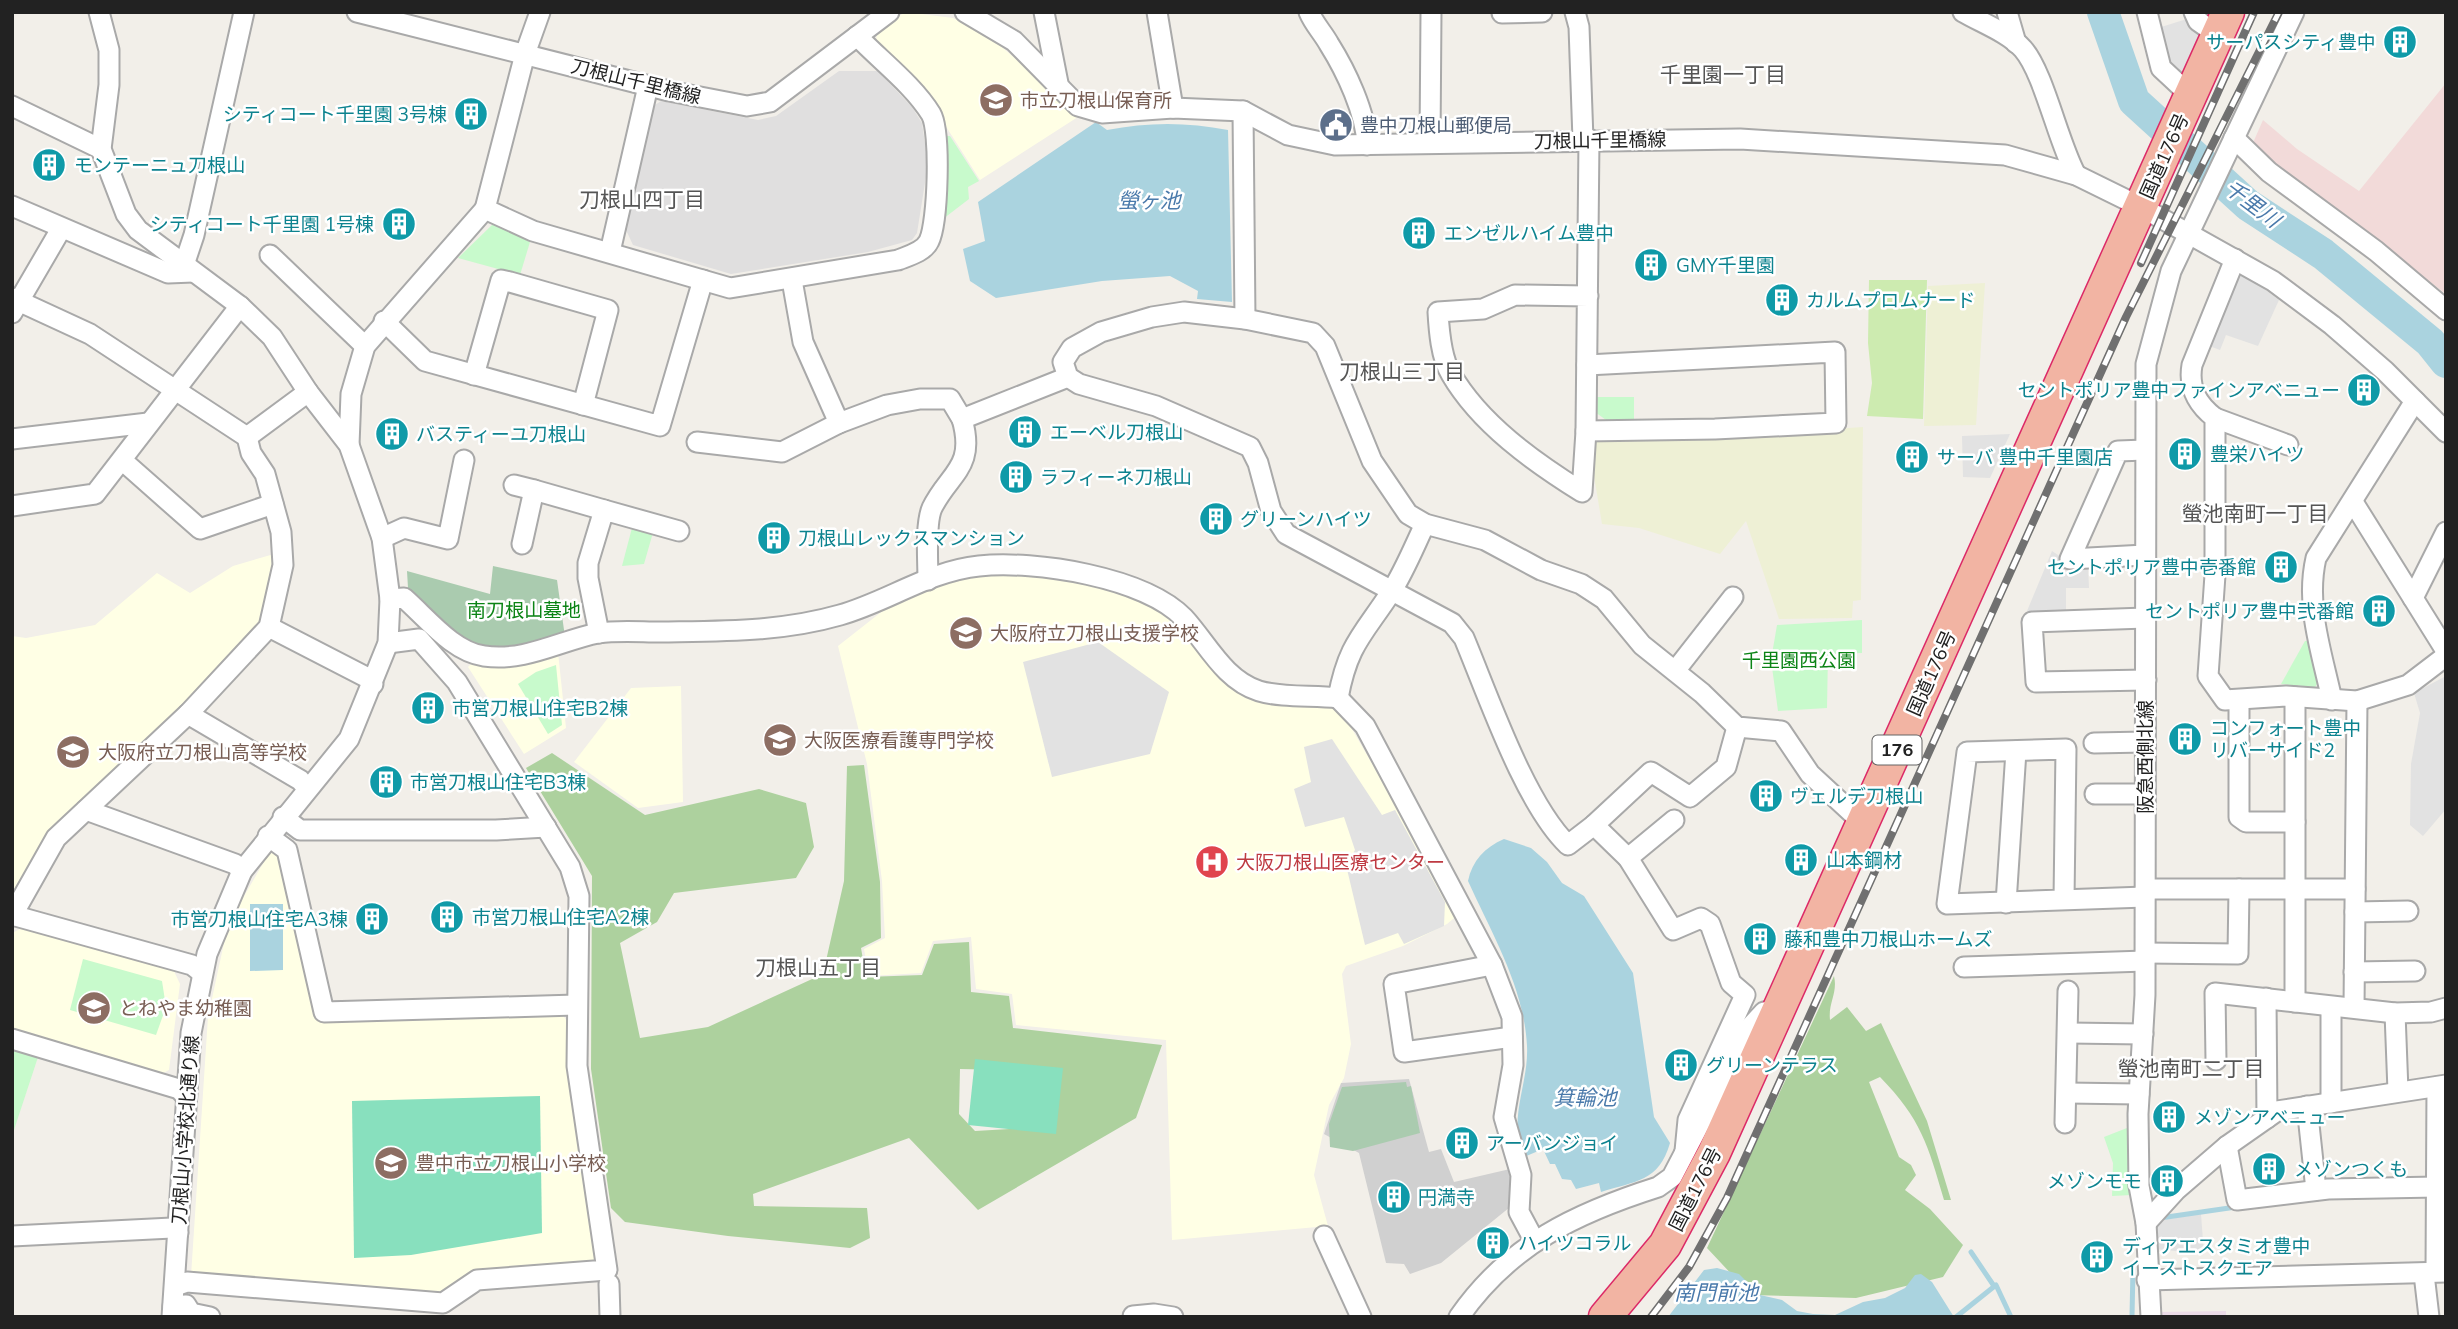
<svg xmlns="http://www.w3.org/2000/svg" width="2458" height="1329" viewBox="0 0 2458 1329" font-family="Mulish,'Noto Sans JP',sans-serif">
	<rect width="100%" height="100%" fill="#f2efe9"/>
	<polygon fill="#e0dfdf" points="839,71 878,71 912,107 922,123 928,164 917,233 912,240 868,252 731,274 633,245 626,230 652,107 661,101 758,120 776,116"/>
	<polygon fill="#f2dad9" points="2446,83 2446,294 2337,212 2284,176 2252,145 2263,120 2297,149 2359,191"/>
	<polygon fill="#ebdbe8" points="2226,1311 2226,1317 2158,1317 2158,1312"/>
	<g fill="#ffffe5">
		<polygon points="906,12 953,18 989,36 1081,115 980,180 919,84 876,47 877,28"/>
		<polygon points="274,554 259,622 189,700 51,832 12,901 12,636 26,638 95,625 157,573 190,593 233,566"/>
		<polygon points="984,570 1036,571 1156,603 1203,653 1220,676 1329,706 1345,717 1459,914 1447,924 1403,946 1346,966 1342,974 1351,1044 1344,1078 1329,1105 1314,1175 1328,1226 1172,1240 1166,1040 1016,1025 1012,994 976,989 971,937 933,941 921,973 869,976 864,949 885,938 882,881 867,764 838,646 894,602"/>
		<polygon points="558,652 566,728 524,754 468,667 474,661"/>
		<polygon points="681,686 683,802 638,808 574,762 631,688"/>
		<polygon points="277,852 319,1021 562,1014 569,1024 599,1263 443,1296 191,1276 208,1017 224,943 239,905 269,853"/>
		<polygon points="22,928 173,969 180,984 169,1070 158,1076 12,1033 12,933"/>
	</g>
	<polygon fill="#d0d0d0" points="1409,1079 1429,1152 1441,1149 1454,1182 1510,1169 1515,1203 1441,1263 1410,1274 1404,1264 1386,1263 1359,1153 1324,1134 1341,1083"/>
	<g fill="#eef0d5">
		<polygon points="1985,283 1976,425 1924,426 1928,286"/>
		<polygon points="1863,427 1861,600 1853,601 1852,618 1779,619 1746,521 1720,554 1639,528 1602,524 1593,470 1592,444 1598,437 1763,434"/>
	</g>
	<polygon fill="#cdebb0" points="1869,280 1927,280 1923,419 1867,416 1872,383 1868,343"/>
	<g fill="#add19e" fill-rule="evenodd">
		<path d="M552 753 645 815 759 789 806 803 814 847 796 878 674 893 657 922 620 943 640 1038 708 1027 823 974 844 881 847 766 864 765 880 882 881 938 861 948 866 977 922 975 934 944 969 942 971 992 1009 996 1013 1028 1162 1045 1136 1118 978 1210 909 1138 753 1194 754 1206 867 1208 870 1238 850 1248 728 1236 625 1222 611 1208 591 1069 592 876 526 768ZM960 1069 1049 1071 1041 1127 975 1131 959 1114Z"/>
		<path d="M1834 976C1838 993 1828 1003 1830 1020L1847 1007 1866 1031 1881 1023 1927 1121 1951 1200H1944C1928 1145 1921 1119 1880 1077L1869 1082 1899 1157 1911 1165 1916 1175 1905 1190 1930 1209 1963 1245 1943 1277 1856 1298 1751 1295 1707 1248Z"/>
	</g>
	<g fill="#aacbaf">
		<polygon points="493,566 557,580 565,637 491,653 462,640 408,588 407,571 490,594"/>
		<polygon points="1406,1082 1407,1087 1411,1086 1420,1133 1353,1151 1330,1147 1329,1124 1342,1087"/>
	</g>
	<g fill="#c8facc">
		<polygon points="943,136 950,136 979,181 968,187 969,199 939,222 948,175"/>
		<polygon points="493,224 530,242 520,275 458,258"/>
		<polygon points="1595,397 1634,397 1634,424 1613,425 1595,412"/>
		<polygon points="633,524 654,529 644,564 622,566"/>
		<polygon points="1862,620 1862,653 1828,654 1827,708 1778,711 1771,660 1777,625"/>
		<polygon points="2305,641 2314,641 2321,678 2315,687 2281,684"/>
		<polygon points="556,665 562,725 548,734 518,684 536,672"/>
		<polygon points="83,959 162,981 166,1007 156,1035 70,1010"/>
		<polygon points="12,1043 40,1051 12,1136"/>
		<polygon points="2132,1126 2132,1195 2112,1196 2113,1163 2104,1137"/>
	</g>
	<g fill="#88e0be">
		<polygon points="975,1059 1063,1068 1056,1134 968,1125"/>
		<polygon points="540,1096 542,1233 411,1255 354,1258 352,1101"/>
	</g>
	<g fill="#e2e2e2">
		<polygon points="2190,18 2201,35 2181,79 2164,62 2158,28"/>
		<polygon points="2233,271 2247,276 2279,300 2258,346 2226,335 2220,350 2204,344"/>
		<polygon points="2010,434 1990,478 1963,477 1962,436"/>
		<polygon points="2052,551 2064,559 2088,565 2089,588 2066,588 2066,613 2035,616 2027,611"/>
		<polygon points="1098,642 1169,692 1150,754 1052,777 1023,662"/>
		<polygon points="2446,676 2446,809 2423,836 2410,825 2411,764 2420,713 2414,693"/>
		<polygon points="1332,739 1382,815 1395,810 1445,902 1444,926 1404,944 1398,933 1365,945 1346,865 1355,850 1344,817 1305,827 1294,789 1311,782 1304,747"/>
		<polygon points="2201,1214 2204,1254 2155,1249 2155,1221"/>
	</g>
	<g fill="#aad3df">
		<path d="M1096 122 1107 130C1148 122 1187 122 1228 130L1232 302 1197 299 1198 291 1170 276 1102 281 996 298 970 281 963 249 985 241 978 202Z"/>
		<path d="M1504 839 1531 848 1547 862 1562 883 1584 896 1633 973 1654 1117 1670 1143C1659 1182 1635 1181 1601 1192L1599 1183 1576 1189 1571 1180 1562 1179 1555 1164H1550L1543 1149 1524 1157C1507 1119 1529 1084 1527 1046 1524 987 1492 934 1468 881 1472 861 1485 847 1504 839Z"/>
		<polygon points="250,904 283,904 283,970 250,971"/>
		<polygon points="1717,1268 1739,1274 1760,1295 1782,1300 1797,1311 1813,1314 1835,1315 1863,1302 1885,1298 1905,1288 1915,1275 1921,1274 1932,1282 1954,1317 1668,1317 1704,1270"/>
	</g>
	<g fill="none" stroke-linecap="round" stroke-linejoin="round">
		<g stroke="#aad3df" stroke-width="5">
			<polyline points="2160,1218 2236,1207"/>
			<polyline points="1971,1252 1994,1286"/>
			<polyline points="1956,1317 1996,1285 2011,1317"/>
			<polyline points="2132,1317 2133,1268"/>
		</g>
		<polyline stroke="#aad3df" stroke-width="32" points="2103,12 2134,101 2248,205 2323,254 2430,342 2446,362"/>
		<g stroke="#a9a9a9" stroke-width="23">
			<g id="minor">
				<polyline points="99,12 109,50 109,85 101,149 126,214 138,230 240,306 272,337 308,392 349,445 382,538 390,599 388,643 349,739 242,871 207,954 191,1033 172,1317"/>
				<polyline points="357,12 669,91 747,106 770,102 889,12"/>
				<path d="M540 12 525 54 485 209 533 231 730 288 898 260C908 256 924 252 929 241 938 223 941 131 931 114 913 85 881 61 857 36"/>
				<polyline points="965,12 1014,41 1078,106 1102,113 1173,108 1243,111 1288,135 1335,145 1740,139 2005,155 2076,175 2141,207 2273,281 2332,325 2385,371 2446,432"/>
				<polyline points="1044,12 1058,83"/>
				<polyline points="1157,12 1173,108"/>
				<path d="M1309 12C1314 24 1323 33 1329 44 1346 71 1366 113 1367 145"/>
				<polyline points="1575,12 1579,27 1583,140"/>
				<path d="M1963 12C1982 23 2009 33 2023 49 2044 73 2058 142 2076 175"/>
				<polyline points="2007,12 2016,43"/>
				<polyline points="2147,12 2161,68 2190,95"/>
				<polyline points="2194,12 2198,21 2218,35"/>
				<polyline points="1502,13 1542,12"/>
				<polyline points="12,106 101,149"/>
				<polyline points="1243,111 1245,319"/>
				<polyline points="2234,138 2269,172 2376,251 2446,310"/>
				<polyline points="1430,143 1431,12"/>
				<polyline points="12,206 168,273 193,272"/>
				<polyline points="610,252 648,86"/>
				<polyline points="270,255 365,346"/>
				<path d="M2235 259 2192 365C2188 388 2197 404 2215 418V575L2208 676 2225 700 2286 696 2357 701 2408 685 2446 656"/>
				<polyline points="184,265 194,235 244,12"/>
				<polyline points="792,280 803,342 839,423"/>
				<path d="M1588 296 1515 295 1483 309 1438 312C1439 330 1441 358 1451 374 1480 424 1534 462 1582 492L1586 431 1589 139"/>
				<polyline points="12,298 90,334 247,437 251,453 265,474 281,532 283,565 269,627 188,714 56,838 12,916"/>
				<polyline points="12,313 61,229"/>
				<polyline points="384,321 425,361 660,426 703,280"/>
				<polyline points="474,375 501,280 510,282 608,310 583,405"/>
				<polyline points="2215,418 2288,445"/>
				<polyline points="1586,431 1715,429 1836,423 1835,352 1587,365"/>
				<polyline points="247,437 308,392"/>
				<polyline points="12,439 148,423"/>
				<polyline points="697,442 782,452 839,423 887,405 920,399 950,399 962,419 1068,377"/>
				<polyline points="349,445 351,394 365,346 485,209"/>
				<polyline points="2145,450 2118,451 2070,559 2145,555"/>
				<polyline points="123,461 200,529 273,504"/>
				<polyline points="514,485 534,490"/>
				<polyline points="2353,502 2446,651"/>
				<polyline points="12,506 95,494 240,306"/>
				<polyline points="382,538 404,528 448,539 464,460"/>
				<polyline points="522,544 534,490 604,510"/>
				<path d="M928 580C928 562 925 524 932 508 949 473 976 468 962 419"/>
				<polyline points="2413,598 2446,532"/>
				<path d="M390 599 404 598C427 618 453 652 484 656 525 662 559 641 598 633 618 630 641 632 661 632 722 631 781 632 840 615 887 602 929 571 979 566 1035 560 1144 577 1184 618 1207 643 1224 680 1259 691 1283 698 1313 695 1338 698 1348 644 1363 635 1391 592 1404 572 1414 547 1425 524"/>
				<polyline points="2145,618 2032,622 2036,682 2146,680"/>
				<polyline points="269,627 366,677 373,684"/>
				<polyline points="599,633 588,578 588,563 604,510 679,531"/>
				<polyline points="1675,671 1733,597"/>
				<polyline points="2295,697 2295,1002"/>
				<polyline points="1338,698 1365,726 1492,965 1512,1017 1513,1065 1504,1117 1521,1175 1519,1212 1534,1240"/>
				<path d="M2332 700C2322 653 2305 606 2316 558L2415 401"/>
				<polyline points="2239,701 2239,817 2246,822 2295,822"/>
				<polyline points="188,714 300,780 307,788"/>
				<polyline points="2094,743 2145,742"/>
				<polyline points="2095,794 2145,794"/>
				<polyline points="86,810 235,864 242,871"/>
				<polyline points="283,817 300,830 496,830 546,827"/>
				<polyline points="1594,825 1651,772 1690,797 1726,767 1737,727"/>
				<polyline points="268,836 287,850 324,1012 576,1005"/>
				<polyline points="1628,858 1674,820"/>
				<polyline points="2145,889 2355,889"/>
				<polyline points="2064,900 2066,749 1967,752 1947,904 2145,897"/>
				<polyline points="2006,903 2016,751"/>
				<polyline points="2355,912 2408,911"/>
				<polyline points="12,915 192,965 201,972"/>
				<polyline points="2145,953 2238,954 2239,889"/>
				<polyline points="1492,965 1394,984 1404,1052 1512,1037"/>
				<polyline points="1964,967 2145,961"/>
				<polyline points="2354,972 2415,971"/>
				<polyline points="2266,998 2267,1118"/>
				<polyline points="2354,1007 2357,701"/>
				<polyline points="2331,1008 2331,1103"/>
				<polyline points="2395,1013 2398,1091"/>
				<polyline points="2069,1033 2143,1034"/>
				<polyline points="12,1039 179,1089 186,1096"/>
				<polyline points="2216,1060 2215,993 2395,1013 2431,1012 2446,1008"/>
				<polyline points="2067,1093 2139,1094"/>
				<polyline points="2307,1106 2316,1190"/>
				<polyline points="2065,1123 2068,991"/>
				<polyline points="2227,1146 2237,1200 2328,1189 2437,1187"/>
				<path d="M1685 1151 1688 1120 1745 995 1731 983 1710 924 1701 918 1673 930 1628 858 1594 825 1568 845C1525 804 1488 695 1464 638L1452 623 1286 534 1271 511 1258 463 1250 447 1156 406 1079 384 1068 377 1063 362 1072 348 1101 332 1152 317 1184 312 1245 319 1313 333 1325 346 1372 461 1408 514 1425 524 1485 540 1541 570 1581 584 1604 599 1642 645 1702 693 1737 727 1781 731 1810 774 1863 823"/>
				<polyline points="2146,1223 2176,1190 2227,1146 2277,1111 2446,1085"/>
				<polyline points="12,1236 172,1228 178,1233"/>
				<polyline points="1324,1236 1361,1317"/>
				<polyline points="2436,1270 2437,1087"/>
				<polyline points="2424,1274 2429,1317"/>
				<polyline points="2147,1280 2446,1272"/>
				<polyline points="609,1284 610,1317"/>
				<polyline points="175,1286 187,1282 443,1303 477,1280 607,1270 577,1066 579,896 570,867 457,682 419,639 388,643"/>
				<polyline points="173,1306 186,1305 191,1313 210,1317"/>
				<polyline points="1133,1316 1154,1314 1173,1317"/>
				<path d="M1459 1317C1510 1244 1576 1213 1658 1187L1672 1177 1750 1027 1764 1012 1778 1009"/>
				<polyline points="2151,1317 2146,1223 2139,1186 2138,1114 2145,995 2146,364 2171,271 2294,12"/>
			</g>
		</g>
		<g stroke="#dc2a67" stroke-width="35">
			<polyline id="trunk" points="1605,1317 1665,1245 1714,1153 2228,12"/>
		</g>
		<use href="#minor" stroke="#fff" stroke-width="19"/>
		<use href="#trunk" stroke="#f2b4a3" stroke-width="32"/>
		<g stroke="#707070" stroke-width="8">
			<g id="rail">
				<polyline points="2141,263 2254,12"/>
				<polyline points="1651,1317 1689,1267 1727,1198 2126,317 2279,12"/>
			</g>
		</g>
		<use href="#rail" stroke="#fff" stroke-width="5" stroke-dasharray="16" stroke-linecap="butt"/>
	</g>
	<defs>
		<g id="building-disc" transform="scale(1.75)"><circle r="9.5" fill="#0f9aa8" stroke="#fff"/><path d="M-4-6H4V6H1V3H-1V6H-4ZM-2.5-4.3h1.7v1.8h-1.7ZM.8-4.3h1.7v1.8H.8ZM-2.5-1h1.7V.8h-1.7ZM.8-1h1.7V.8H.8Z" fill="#fff"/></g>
		<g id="school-disc" transform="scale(1.75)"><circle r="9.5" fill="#8d6e63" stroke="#fff"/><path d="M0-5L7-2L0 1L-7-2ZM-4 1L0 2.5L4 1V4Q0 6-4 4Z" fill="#fff"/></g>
		<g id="civic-disc" transform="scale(1.75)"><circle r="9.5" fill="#5c6f8a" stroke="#fff"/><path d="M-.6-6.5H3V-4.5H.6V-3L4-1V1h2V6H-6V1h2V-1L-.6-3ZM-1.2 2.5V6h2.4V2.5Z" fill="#fff"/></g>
		<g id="university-disc" transform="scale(1.75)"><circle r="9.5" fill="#8d6e63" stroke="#fff"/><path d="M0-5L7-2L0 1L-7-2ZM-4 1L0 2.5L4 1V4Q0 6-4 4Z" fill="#fff"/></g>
		<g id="hospital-disc" transform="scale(1.75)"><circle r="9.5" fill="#e0444e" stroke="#fff"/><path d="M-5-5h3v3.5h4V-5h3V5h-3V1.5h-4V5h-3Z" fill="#fff"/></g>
	</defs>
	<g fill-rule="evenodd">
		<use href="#building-disc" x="2400" y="42"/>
		<use href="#school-disc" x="996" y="100"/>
		<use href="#building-disc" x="471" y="114"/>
		<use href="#civic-disc" x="1336" y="125"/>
		<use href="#building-disc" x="49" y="165"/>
		<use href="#building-disc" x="399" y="224"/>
		<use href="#building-disc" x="1419" y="233"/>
		<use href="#building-disc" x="1651" y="265"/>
		<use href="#building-disc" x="1782" y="300"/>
		<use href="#building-disc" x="2364" y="390"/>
		<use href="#building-disc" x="1025" y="432"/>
		<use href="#building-disc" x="392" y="434"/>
		<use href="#building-disc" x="2185" y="454"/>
		<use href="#building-disc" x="1912" y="457"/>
		<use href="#building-disc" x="1016" y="477"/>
		<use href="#building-disc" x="1216" y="519"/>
		<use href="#building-disc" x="774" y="538"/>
		<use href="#building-disc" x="2281" y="567"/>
		<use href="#building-disc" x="2379" y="611"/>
		<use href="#school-disc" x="966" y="633"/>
		<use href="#building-disc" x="428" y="708"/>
		<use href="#building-disc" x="2185" y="739"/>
		<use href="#university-disc" x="780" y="740"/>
		<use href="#school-disc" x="73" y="752"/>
		<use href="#building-disc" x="386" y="782"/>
		<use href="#building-disc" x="1766" y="796"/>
		<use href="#building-disc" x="1801" y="860"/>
		<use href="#hospital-disc" x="1212" y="862"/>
		<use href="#building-disc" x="447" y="917"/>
		<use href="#building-disc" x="372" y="919"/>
		<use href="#building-disc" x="1760" y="939"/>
		<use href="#school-disc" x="94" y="1008"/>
		<use href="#building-disc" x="1681" y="1065"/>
		<use href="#building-disc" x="2169" y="1117"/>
		<use href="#building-disc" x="1462" y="1143"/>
		<use href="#school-disc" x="391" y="1163"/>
		<use href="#building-disc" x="2269" y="1169"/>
		<use href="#building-disc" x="2167" y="1181"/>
		<use href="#building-disc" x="1394" y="1197"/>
		<use href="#building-disc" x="1493" y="1243"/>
		<use href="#building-disc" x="2097" y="1257"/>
	</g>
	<g text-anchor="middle" stroke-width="5" stroke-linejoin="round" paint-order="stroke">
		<rect fill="#fff" stroke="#646464" stroke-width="2" x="1872.5" y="735.5" width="49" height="29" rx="5"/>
		<g font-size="18" font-weight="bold" fill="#222">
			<text x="1897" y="756">176</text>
		</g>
		<g font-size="19" fill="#0d838f" stroke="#fff" text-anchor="start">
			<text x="2376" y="49" text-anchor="end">サーパスシティ豊中</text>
			<text x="447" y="121" text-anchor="end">シティコート千里園 3号棟</text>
			<text x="74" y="172">モンテーニュ刀根山</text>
			<text x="374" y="231" text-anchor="end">シティコート千里園 1号棟</text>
			<text x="1444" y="240">エンゼルハイム豊中</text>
			<text x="1676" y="272">GMY千里園</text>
			<text x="1806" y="307">カルムプロムナード</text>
			<text x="2340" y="397" text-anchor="end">セントポリア豊中ファインアベニュー</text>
			<text x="1050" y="439">エーベル刀根山</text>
			<text x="416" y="441">バスティーユ刀根山</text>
			<text x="2210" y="461">豊栄ハイツ</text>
			<text x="1937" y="464">サーバ 豊中千里園店</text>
			<text x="1040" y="484">ラフィーネ刀根山</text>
			<text x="1240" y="526">グリーンハイツ</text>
			<text x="798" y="545">刀根山レックスマンション</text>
			<text x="2256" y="574" text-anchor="end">セントポリア豊中壱番館</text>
			<text x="2354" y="618" text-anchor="end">セントポリア豊中弐番館</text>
			<text x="452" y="715">市営刀根山住宅B2棟</text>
			<text x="2210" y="735">コンフォート豊中<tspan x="2210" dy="22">リバーサイド2</tspan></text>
			<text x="410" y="789">市営刀根山住宅B3棟</text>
			<text x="1790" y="803">ヴェルデ刀根山</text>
			<text x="1826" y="867">山本鋼材</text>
			<text x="472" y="924">市営刀根山住宅A2棟</text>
			<text x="348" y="926" text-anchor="end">市営刀根山住宅A3棟</text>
			<text x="1784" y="946">藤和豊中刀根山ホームズ</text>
			<text x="1706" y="1072">グリーンテラス</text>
			<text x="2194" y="1124">メゾンアベニュー</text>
			<text x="1486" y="1150">アーバンジョイ</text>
			<text x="2294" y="1176">メゾンつくも</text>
			<text x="2142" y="1188" text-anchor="end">メゾンモモ</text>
			<text x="1418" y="1204">円満寺</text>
			<text x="1518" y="1250">ハイツコラル</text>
			<text x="2122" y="1253">ディアエスタミオ豊中<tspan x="2122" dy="22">イーストスクエア</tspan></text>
		</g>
		<g font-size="19" fill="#222" stroke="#fff">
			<text transform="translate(636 81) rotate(14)" y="7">刀根山千里橋線</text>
			<text transform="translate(1600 140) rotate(-1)" y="7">刀根山千里橋線</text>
			<text transform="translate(2164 156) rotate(-66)" y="7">国道176号</text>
			<text transform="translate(1931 673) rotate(-66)" y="7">国道176号</text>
			<text transform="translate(2145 757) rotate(-90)" y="7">阪急西側北線</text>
			<text transform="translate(185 1130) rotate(-86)" y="7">刀根山小学校北通り線</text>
			<text transform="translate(1695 1189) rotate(-63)" y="7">国道176号</text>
		</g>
		<g font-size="19" fill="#785e54" stroke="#fff" text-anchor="start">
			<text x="1020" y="107">市立刀根山保育所</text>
			<text x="990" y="640">大阪府立刀根山支援学校</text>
			<text x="804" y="747">大阪医療看護専門学校</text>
			<text x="98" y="759">大阪府立刀根山高等学校</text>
			<text x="119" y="1015">とねやま幼稚園</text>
			<text x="416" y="1170">豊中市立刀根山小学校</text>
		</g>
		<g font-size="19" fill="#4e5e75" stroke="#fff" text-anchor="start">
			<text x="1360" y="132">豊中刀根山郵便局</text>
		</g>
		<g font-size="19" fill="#0c8416" stroke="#fff">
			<text x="524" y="617">南刀根山墓地</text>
			<text x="1799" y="667">千里園西公園</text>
		</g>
		<g font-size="19" fill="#be3a42" stroke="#fff" text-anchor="start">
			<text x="1236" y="869">大阪刀根山医療センター</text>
		</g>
		<g font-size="21" fill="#555" stroke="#fff">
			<text x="1723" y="82">千里園一丁目</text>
			<text x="642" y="207">刀根山四丁目</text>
			<text x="1402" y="379">刀根山三丁目</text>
			<text x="2255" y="521">螢池南町一丁目</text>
			<text x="818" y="975">刀根山五丁目</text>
			<text x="2191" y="1076">螢池南町二丁目</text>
		</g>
		<g font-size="21" font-style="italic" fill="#4a7aab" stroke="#fff">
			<text x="1149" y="208">螢ヶ池</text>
			<text transform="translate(2252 204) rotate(37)" y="7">千里川</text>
			<text x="1585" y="1105">箕輪池</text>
			<text x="1716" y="1300">南門前池</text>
		</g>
	</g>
	<rect width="2458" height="1329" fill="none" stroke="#222222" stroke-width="28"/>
</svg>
